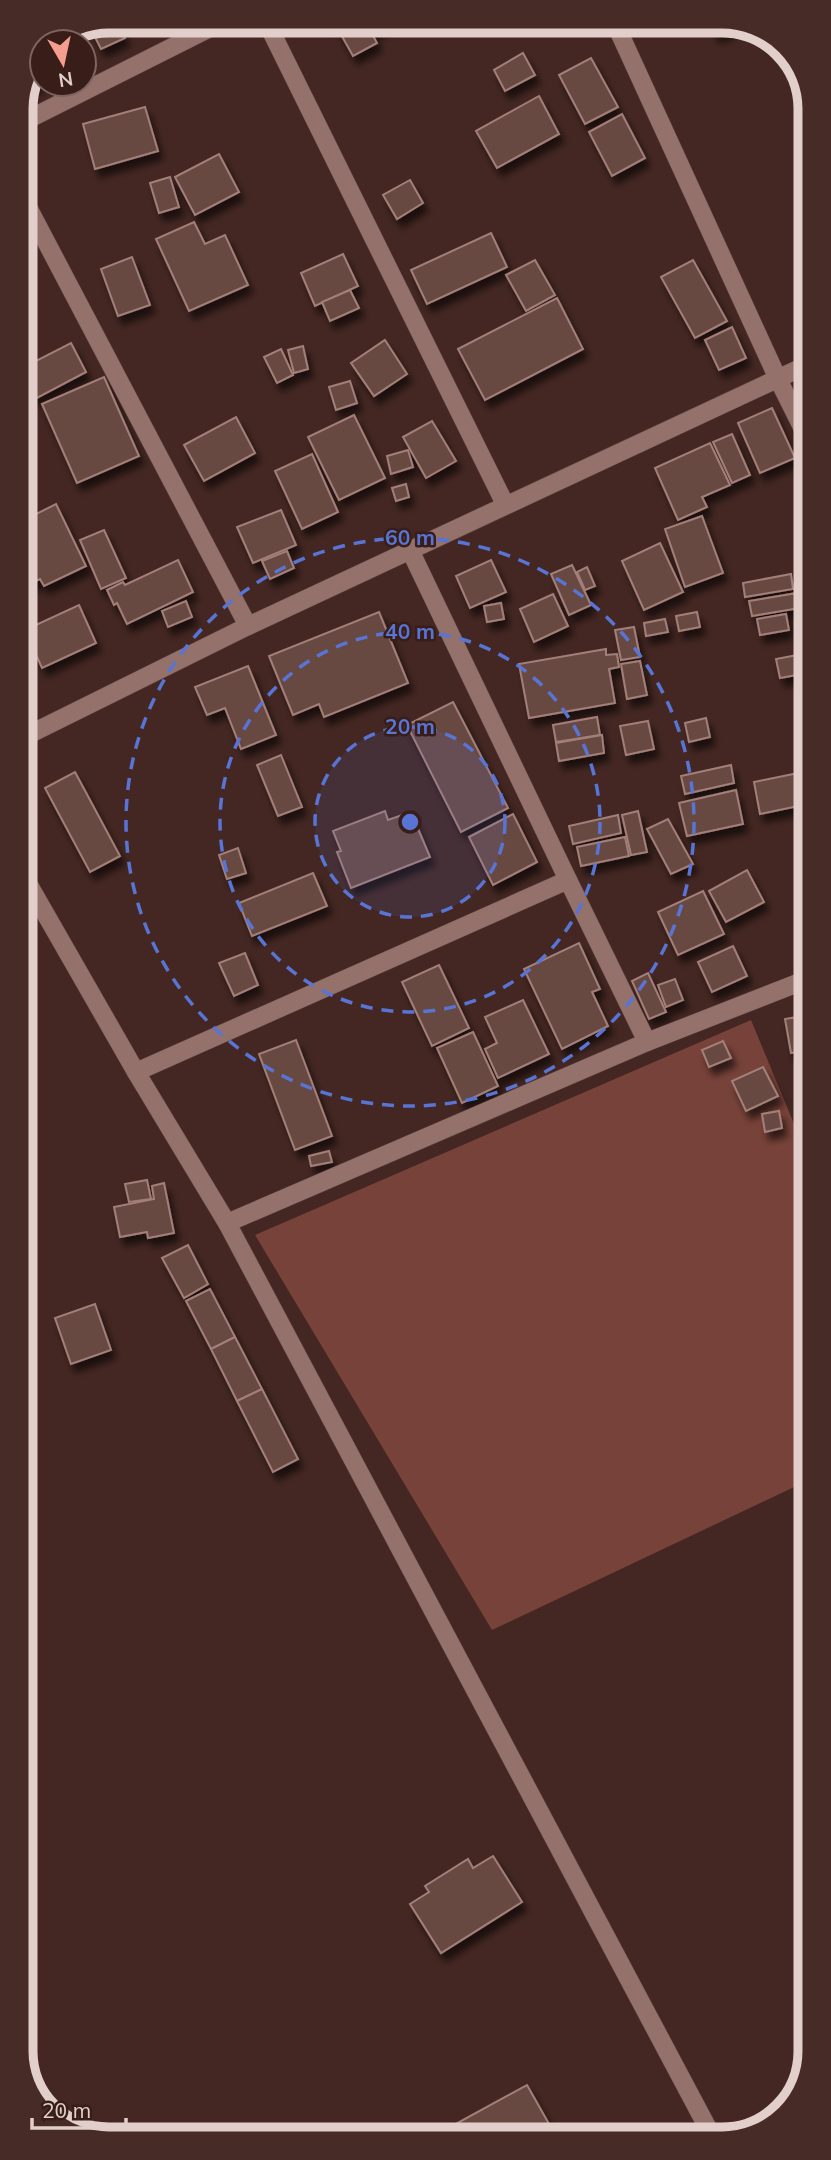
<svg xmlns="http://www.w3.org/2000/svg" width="831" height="2160" viewBox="0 0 831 2160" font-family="Mulish,sans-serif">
	<defs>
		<filter id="shadow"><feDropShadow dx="4.5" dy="8" stdDeviation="3.5" flood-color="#0009"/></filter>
	</defs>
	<rect width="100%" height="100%" fill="#442722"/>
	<polygon fill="#774239" points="751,1020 809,1160 809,1480 492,1630 255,1235"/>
	<g fill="#684842" stroke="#a37f79" stroke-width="2" filter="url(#shadow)">
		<polygon points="110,21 117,21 125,38 101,49 91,29"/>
		<polygon points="391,21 371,32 377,43 353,56 334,22"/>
		<polygon points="710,21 728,21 738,25 716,35"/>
		<polygon points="523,53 535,75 505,91 494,70"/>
		<polygon points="42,58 42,80 29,88 28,88"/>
		<polygon points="591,58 618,107 585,124 559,75"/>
		<polygon points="539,96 559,134 497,168 476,131"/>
		<polygon points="145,107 158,151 95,169 83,124"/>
		<polygon points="622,114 645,158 612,176 589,132"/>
		<polygon points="219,154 239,192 195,215 175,177"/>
		<polygon points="170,177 179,207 159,213 150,183"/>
		<polygon points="410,180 423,203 397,219 383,195"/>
		<polygon points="194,222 205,244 225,235 248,285 189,311 156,239"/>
		<polygon points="491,233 507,267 427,304 411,270"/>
		<polygon points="343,254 358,286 315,306 301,273"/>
		<polygon points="132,257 150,305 118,316 101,269"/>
		<polygon points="535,260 555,295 526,311 506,275"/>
		<polygon points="693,260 727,321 695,338 661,277"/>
		<polygon points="350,290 359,308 330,321 322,302"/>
		<polygon points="557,298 583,349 485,400 458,349"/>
		<polygon points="732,327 746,358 719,370 705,340"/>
		<polygon points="385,340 407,374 374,396 351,363"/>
		<polygon points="71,343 86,372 35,399 22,373 22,368"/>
		<polygon points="303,346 308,369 294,373 288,350"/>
		<polygon points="281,349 293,375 277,383 264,357"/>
		<polygon points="104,377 139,456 77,483 42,404"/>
		<polygon points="350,381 357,403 336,410 329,387"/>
		<polygon points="772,408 795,458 760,473 738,423"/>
		<polygon points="354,415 385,478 339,500 308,437"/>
		<polygon points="236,417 255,453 204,481 184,445"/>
		<polygon points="432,421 456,461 426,478 403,437"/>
		<polygon points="732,434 750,475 732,483 713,442"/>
		<polygon points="710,443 730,485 702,497 707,507 678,520 655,468"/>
		<polygon points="408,450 413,467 391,474 387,456"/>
		<polygon points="312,454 338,512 302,529 275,471"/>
		<polygon points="406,484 409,497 396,501 392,488"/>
		<polygon points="56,504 86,566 44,586 40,579 22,587 22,521"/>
		<polygon points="281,510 296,545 253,563 237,527"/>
		<polygon points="702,516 723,573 685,587 665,529"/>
		<polygon points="104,530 126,578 101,589 80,540"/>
		<polygon points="660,543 683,592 644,610 622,561"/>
		<polygon points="287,551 294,568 270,579 262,561"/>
		<polygon points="178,560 193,592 127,624 117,603 114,605 107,590 123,582 125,585"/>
		<polygon points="491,560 506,592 470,608 456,576"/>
		<polygon points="572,565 591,605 569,615 551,574"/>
		<polygon points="587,567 595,586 585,590 577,572"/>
		<polygon points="791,574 793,589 745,597 743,583"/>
		<polygon points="797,593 800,608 752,616 749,601"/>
		<polygon points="553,594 568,626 534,642 520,609"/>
		<polygon points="186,601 192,617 168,627 162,611"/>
		<polygon points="501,603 504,619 487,622 484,606"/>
		<polygon points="79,605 96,643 42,668 25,630"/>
		<polygon points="379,612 408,683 324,717 319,704 293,715 269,656"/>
		<polygon points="697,612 700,627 679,631 676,616"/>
		<polygon points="786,614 789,630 760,635 757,619"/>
		<polygon points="665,619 668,632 646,636 644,623"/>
		<polygon points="634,627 640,657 621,660 615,630"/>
		<polygon points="606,649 606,655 617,654 619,667 609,669 615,703 529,718 519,664"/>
		<polygon points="808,653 808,673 780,678 776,659"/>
		<polygon points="640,661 647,695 627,699 621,664"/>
		<polygon points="248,666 276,735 241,749 225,708 207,715 195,687"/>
		<polygon points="453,702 508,808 461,832 407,725"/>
		<polygon points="597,717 600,735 556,742 553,725"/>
		<polygon points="706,718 710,737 689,742 685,723"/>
		<polygon points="648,721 654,749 626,755 620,726"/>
		<polygon points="602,735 604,753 559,761 556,743"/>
		<polygon points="281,755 302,807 278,816 257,765"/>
		<polygon points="731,765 734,783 685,794 681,776"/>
		<polygon points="808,771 808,804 760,814 754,782"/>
		<polygon points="75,772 120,856 90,872 45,788"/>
		<polygon points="736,790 743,824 687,836 679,803"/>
		<polygon points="385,811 388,820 411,812 430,857 351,888 337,852 341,851 333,831"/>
		<polygon points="638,811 647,852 631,855 622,815"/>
		<polygon points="513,814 537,862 493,885 469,837"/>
		<polygon points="618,815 621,833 573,844 569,826"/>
		<polygon points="668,819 693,864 671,874 647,829"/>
		<polygon points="625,837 629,856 581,866 577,847"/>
		<polygon points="238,848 246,873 227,879 219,855"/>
		<polygon points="747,870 764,902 726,922 709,891"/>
		<polygon points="313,873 327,906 252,936 239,903"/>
		<polygon points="703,891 724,934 678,955 658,912"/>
		<polygon points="579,943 600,989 592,992 608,1026 562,1049 524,969"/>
		<polygon points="733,946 747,976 712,992 698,962"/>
		<polygon points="245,953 258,985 234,996 219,963"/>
		<polygon points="439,965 469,1028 432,1046 402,982"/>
		<polygon points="648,973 666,1012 649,1019 632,981"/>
		<polygon points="675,979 683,1000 666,1007 658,985"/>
		<polygon points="523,1000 549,1054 498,1078 485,1049 497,1043 485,1017"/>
		<polygon points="808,1015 808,1050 791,1053 785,1019"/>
		<polygon points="473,1032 498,1086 462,1103 437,1048"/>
		<polygon points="296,1040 332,1136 295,1150 259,1054"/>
		<polygon points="723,1041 731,1058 709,1067 702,1050"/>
		<polygon points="808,1063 808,1099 797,1078"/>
		<polygon points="763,1067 778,1096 746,1111 732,1081"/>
		<polygon points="779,1111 782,1128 765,1132 762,1114"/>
		<polygon points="329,1151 332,1162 311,1166 309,1156"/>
		<polygon points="147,1180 151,1199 129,1202 125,1184"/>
		<polygon points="164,1183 174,1233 148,1238 147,1232 120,1237 114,1207 154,1199 152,1186"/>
		<polygon points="188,1245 208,1284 184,1298 162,1258"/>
		<polygon points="210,1289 235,1337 211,1349 186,1301"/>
		<polygon points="95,1304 111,1350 71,1364 55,1318"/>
		<polygon points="235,1337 262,1389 237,1401 211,1349"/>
		<polygon points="262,1389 298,1459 273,1472 237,1401"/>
		<polygon points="493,1856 522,1902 441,1953 410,1904 429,1892 425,1886 468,1859 473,1868"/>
		<polygon points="527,2085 553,2131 542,2137 432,2137"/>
	</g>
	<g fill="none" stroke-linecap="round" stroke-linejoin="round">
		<g stroke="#5d4440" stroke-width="19">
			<g id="street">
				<polyline points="266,21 505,504"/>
				<polyline points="614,21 778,379 807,437"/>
				<polyline points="21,123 224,21"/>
				<polyline points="21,194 248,626"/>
				<polyline points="410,550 568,880"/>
				<polyline points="22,738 248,626 807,365"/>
				<polyline points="22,873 136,1072 227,1223 712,2136"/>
				<polyline points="136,1072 568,880 647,1042"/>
				<polyline points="227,1223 647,1042 808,979"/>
			</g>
		</g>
		<use href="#street" stroke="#94716a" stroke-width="18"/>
	</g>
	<circle cx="410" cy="822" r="95" fill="#5874d4" fill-opacity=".12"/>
	<g fill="none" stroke="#5874d4" stroke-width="3.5" stroke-dasharray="12 9">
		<circle cx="410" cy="822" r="95"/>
		<circle cx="410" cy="822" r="190"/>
		<circle cx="410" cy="822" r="284"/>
	</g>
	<path d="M0 0H831V2160H0ZM109 33H722A76 76 0 0 1 798 109V2051A76 76 0 0 1 722 2127H109A76 76 0 0 1 33 2051V109A76 76 0 0 1 109 33Z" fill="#472b26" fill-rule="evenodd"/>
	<path fill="none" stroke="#e2ceca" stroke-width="9" d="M109 33H722A76 76 0 0 1 798 109V2051A76 76 0 0 1 722 2127H109A76 76 0 0 1 33 2051V109A76 76 0 0 1 109 33Z"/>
	<circle cx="410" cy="822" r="10" fill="#5874d4" stroke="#391d18" stroke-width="3.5"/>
	<g font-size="21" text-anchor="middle" font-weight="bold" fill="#5874d4" stroke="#391d18" stroke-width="5" stroke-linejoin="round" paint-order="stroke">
		<text x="410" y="545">60 m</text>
		<text x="410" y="639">40 m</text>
		<text x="410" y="734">20 m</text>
	</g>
	<g transform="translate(63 63) rotate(171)"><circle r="33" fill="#391d18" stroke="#7d645f" stroke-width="2"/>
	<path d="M0-5L12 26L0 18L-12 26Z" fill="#f59d8e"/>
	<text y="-10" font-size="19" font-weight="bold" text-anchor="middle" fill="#e2ceca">N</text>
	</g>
	<path d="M32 2118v10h94v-10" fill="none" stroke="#e2ceca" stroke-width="3.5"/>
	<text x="42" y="2118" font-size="21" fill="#e2ceca" stroke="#391d18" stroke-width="5" paint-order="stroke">20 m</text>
</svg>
